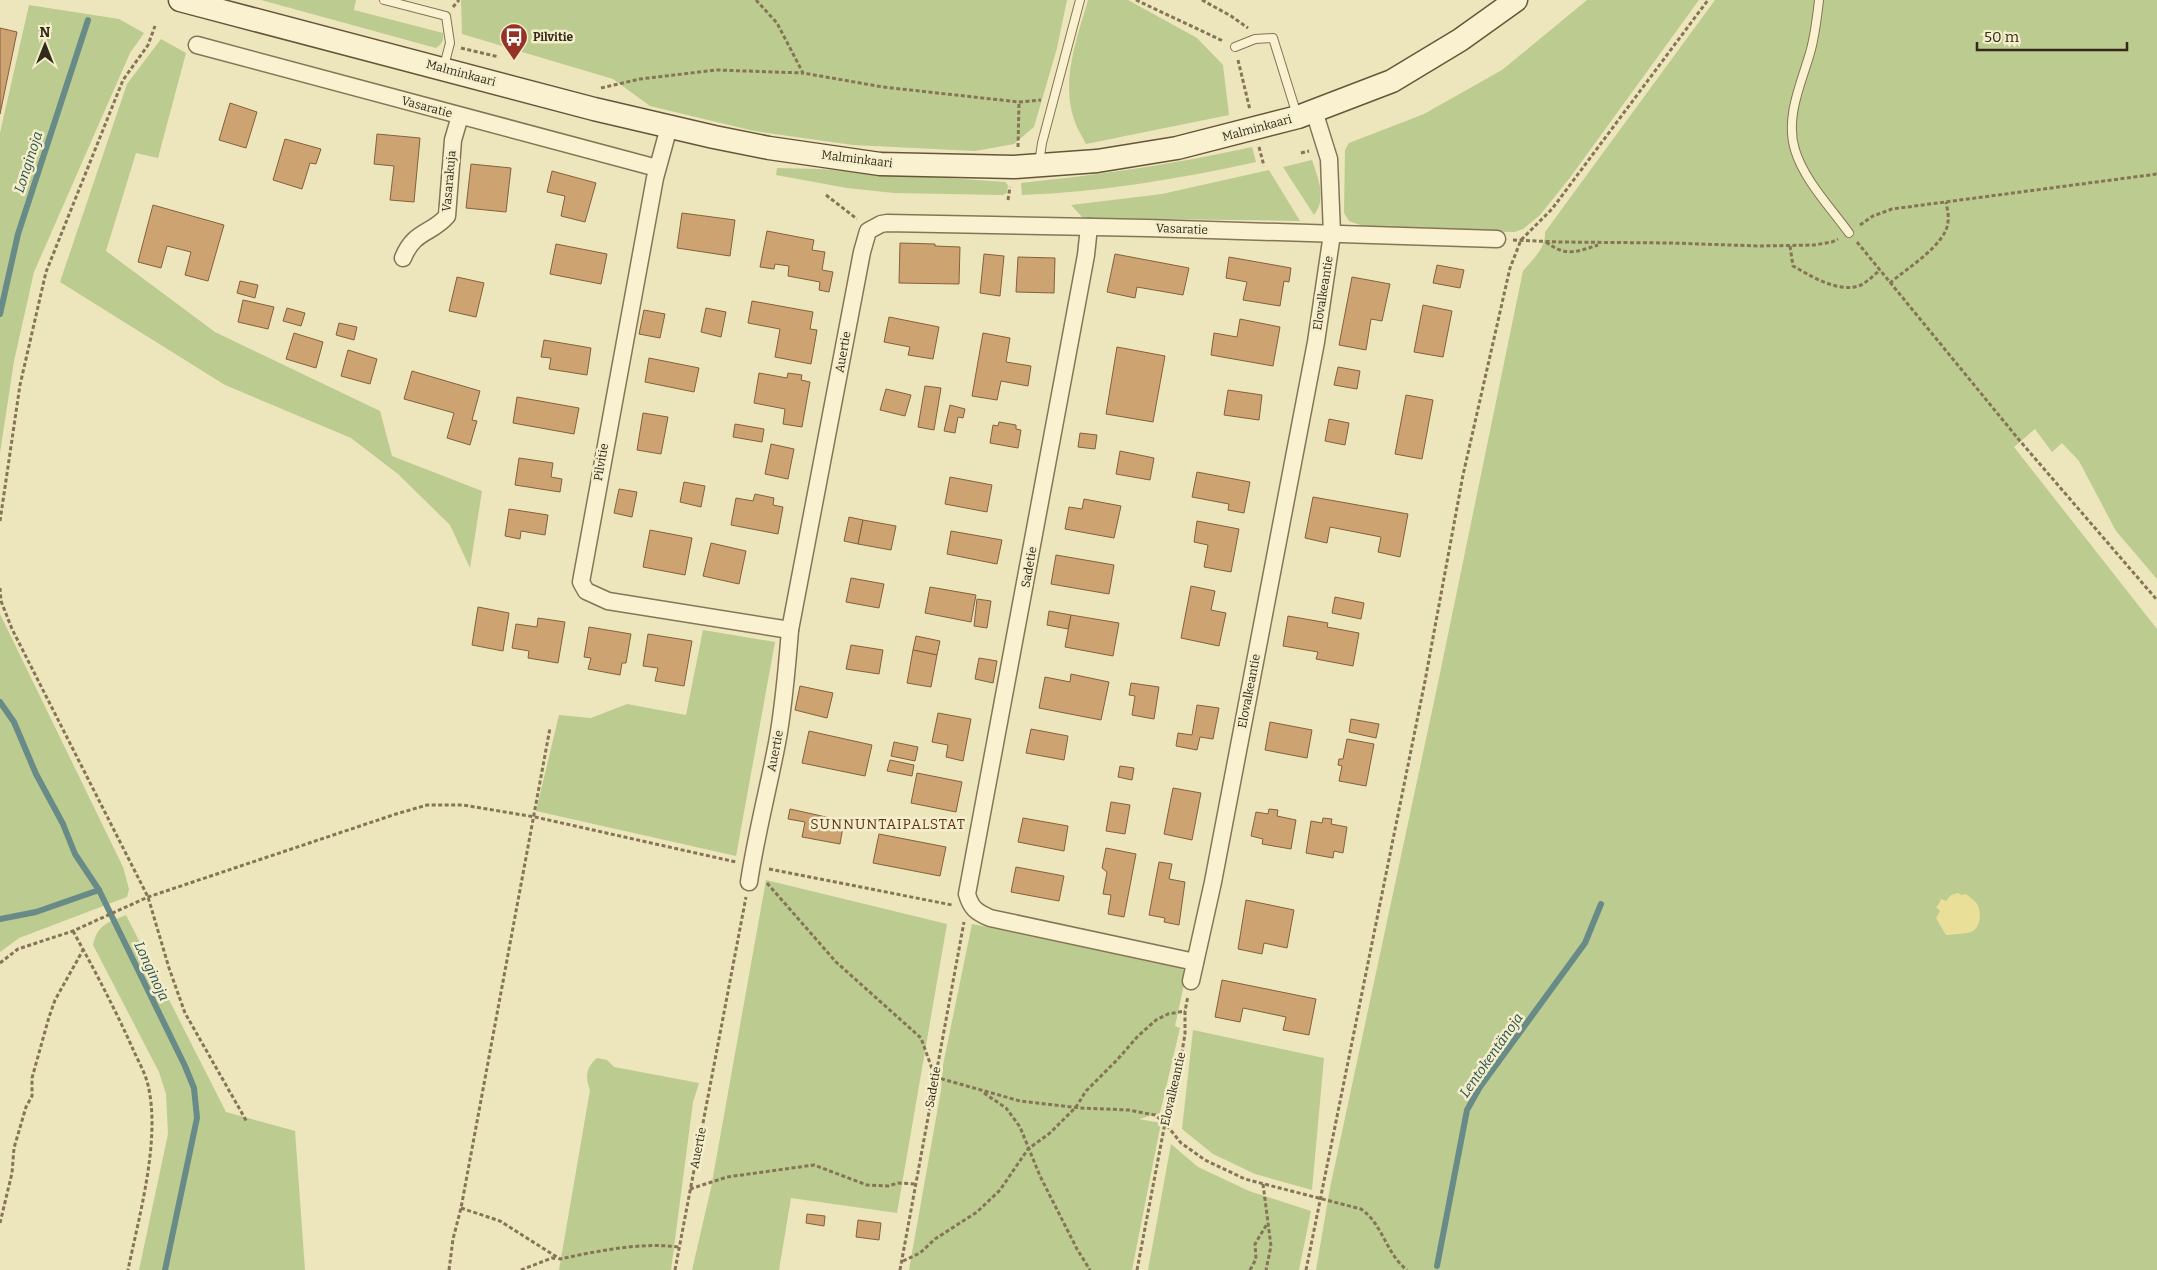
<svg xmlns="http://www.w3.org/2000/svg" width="2157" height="1270" viewBox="0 0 2157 1270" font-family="Bitter,serif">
	<rect width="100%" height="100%" fill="#ede5bc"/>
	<g fill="#bccb90">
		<path d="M261 0H356L354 10 443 33C444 40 442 44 436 48Z"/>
		<polygon points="461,0 1067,0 1057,48 1034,127 1014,144 975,151 853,145 754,131 650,106 613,79 462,34"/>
		<path d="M1088 0H1128L1197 38 1223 65 1229 115 1086 144C1082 136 1076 127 1074 119 1061 80 1077 38 1088 0Z"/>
		<polygon points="1587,0 1699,0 1569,179 1540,215 1523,229 1515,232 1436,231 1433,228 1363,226 1349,221 1344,213 1345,150 1349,143 1424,114 1502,70"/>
		<path d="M1715 0H2157V579L2116 531 2079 461 2062 443 2052 452 2035 429 2014 447 2157 629V1270H1316L1330 1188 1438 683 1523 271C1533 259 1546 248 1545 232Z"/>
		<polygon points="29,5 119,19 144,33 130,53 34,272 14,361 0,453 0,133"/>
		<polygon points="161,39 186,53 158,158 136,153 106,251 215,332 380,411 392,456 482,491 470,568 450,525 398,474 351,438 225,385 60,282 127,84"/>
		<path d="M1252 147 1256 162C1178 179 1102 192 1022 195L1021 183C1098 175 1176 164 1252 147Z"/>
		<path d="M1312 160C1318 178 1327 199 1314 215L1283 167Z"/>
		<polygon points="777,168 820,169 1005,182 1008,185 1007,193 1003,195 894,193 847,188 776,175"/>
		<polygon points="1269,170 1300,221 1083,218 1071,205 1162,194"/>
		<polygon points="0,614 123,867 129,889 127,897 19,938 0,952"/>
		<polygon points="703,630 775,642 736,856 536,811 559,715 591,718 627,704 686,715"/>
		<polygon points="766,880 947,924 897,1213 791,1198 779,1270 692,1270 711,1188"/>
		<path d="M126 915 226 1112 295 1131 305 1270H139L168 1134 166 1094 159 1072 93 945C98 924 107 923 126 915Z"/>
		<polygon points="972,924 1180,965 1186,975 1175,1026 1180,1028 1160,1113 1139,1119 1161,1123 1132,1270 909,1270 941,1090 943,1065"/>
		<polygon points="1193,1030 1324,1058 1312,1190 1255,1174 1213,1154 1182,1129"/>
		<path d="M597 1058 607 1060 614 1067 699 1083 693 1102 671 1270H559L590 1090C585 1077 586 1067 597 1058Z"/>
		<polygon points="1171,1144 1198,1167 1249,1191 1311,1211 1299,1270 1148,1270"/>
	</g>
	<path fill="#eadf98" d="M1958 893 1961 895 1966 894C1970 898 1974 899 1977 904 1982 912 1981 928 1971 932 1968 933 1950 935 1946 935L1936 918 1940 911 1936 907 1939 904 1941 899 1946 901 1951 895Z"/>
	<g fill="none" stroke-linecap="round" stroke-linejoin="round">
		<g stroke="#688b87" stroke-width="6">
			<polyline points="0,314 18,234 88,20"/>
			<polyline points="0,702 14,722 36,774 63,824 75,854 99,890 185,1066 194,1088 197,1118 165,1270"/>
			<polyline points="0,919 36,912 99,890"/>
			<polyline points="1437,1266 1467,1110 1480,1087 1585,943 1601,904"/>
		</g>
	</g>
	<g fill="#cca371" stroke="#84613c">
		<polygon points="0,28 17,32 0,114"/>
		<polygon points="230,103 257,112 246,148 219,140"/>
		<polygon points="377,134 420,138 414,202 390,200 394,166 374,164"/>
		<polygon points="285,139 321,149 316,164 310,163 302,189 273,180"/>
		<polygon points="471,164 511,168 506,212 466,208"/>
		<polygon points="552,171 596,183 585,222 561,216 565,196 547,192"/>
		<polygon points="153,205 224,225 208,281 185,275 191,252 167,246 161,268 138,262"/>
		<polygon points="682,213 735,220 730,256 677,248"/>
		<polygon points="767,231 814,240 812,250 825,252 822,270 833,272 829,292 819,290 820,282 788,276 789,266 775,264 774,269 760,267"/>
		<polygon points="900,243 935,244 935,246 960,247 959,284 899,283"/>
		<polygon points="556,244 607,254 601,284 550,274"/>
		<polygon points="984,254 1004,256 1000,296 980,293"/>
		<polygon points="1115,254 1189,268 1183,295 1137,287 1135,298 1107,292"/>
		<polygon points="1018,257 1055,258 1054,293 1016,292"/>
		<polygon points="1229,257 1291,268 1289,282 1284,281 1280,306 1243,300 1247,282 1226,278"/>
		<polygon points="1437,265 1464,270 1460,288 1433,283"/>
		<polygon points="457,277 484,283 476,317 449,311"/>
		<polygon points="1352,277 1390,284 1382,321 1371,319 1366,350 1339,345"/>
		<polygon points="240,281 258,285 255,298 237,293"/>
		<polygon points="243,300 274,307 268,329 238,322"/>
		<polygon points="752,301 813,312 810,329 817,330 811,364 775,357 780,329 748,323"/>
		<polygon points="1423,305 1452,311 1443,357 1414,352"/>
		<polygon points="287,308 305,313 301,326 283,321"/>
		<polygon points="706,308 726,312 721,337 701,332"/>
		<polygon points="644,310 665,314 660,338 639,334"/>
		<polygon points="889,317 939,327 933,359 908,355 910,347 884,342"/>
		<polygon points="1240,319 1280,327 1273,366 1211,355 1214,333 1237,337"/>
		<polygon points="339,323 357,327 354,340 336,335"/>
		<polygon points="294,333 323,342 316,368 286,359"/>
		<polygon points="983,333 1010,338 1006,362 1031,366 1028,386 1001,381 997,400 972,396"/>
		<polygon points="544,340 591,348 587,375 549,369 551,358 541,357"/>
		<polygon points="1117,347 1165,356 1153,422 1106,414"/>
		<polygon points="348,350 377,359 370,384 341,376"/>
		<polygon points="649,358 699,368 694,392 645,382"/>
		<polygon points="1338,367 1360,371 1357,389 1334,385"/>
		<polygon points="412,371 480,391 472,420 477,421 470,445 447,438 454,413 404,399"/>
		<polygon points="759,373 787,378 788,373 802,375 801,380 810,382 802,427 783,424 785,409 754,403"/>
		<polygon points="925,386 941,388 934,430 918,427"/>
		<polygon points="886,389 911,395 905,416 880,410"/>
		<polygon points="1228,390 1262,395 1259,420 1224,415"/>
		<polygon points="1406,395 1433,400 1422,459 1395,454"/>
		<polygon points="517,397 579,408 574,434 513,423"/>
		<polygon points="950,405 965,409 963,418 958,417 955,433 944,431"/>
		<polygon points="643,413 668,417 661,454 637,450"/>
		<polygon points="1329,419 1349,423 1345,445 1325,441"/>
		<polygon points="999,422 1016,425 1016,429 1021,430 1018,448 990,443 993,425 998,426"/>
		<polygon points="735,424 764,429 762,442 733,437"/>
		<polygon points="1080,433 1097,435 1095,449 1078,447"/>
		<polygon points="771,444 794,449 788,479 765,474"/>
		<polygon points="1120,451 1154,458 1150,480 1116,474"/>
		<polygon points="519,458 553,463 551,477 562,479 560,492 515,485"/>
		<polygon points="1197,472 1250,482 1244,513 1228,510 1229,504 1192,497"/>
		<polygon points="950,477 992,485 987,512 945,504"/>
		<polygon points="684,482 705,486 701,507 680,502"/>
		<polygon points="619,489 637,492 632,517 614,513"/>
		<polygon points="755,494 774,498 773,505 783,507 778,534 731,525 736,498 753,501"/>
		<polygon points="1313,497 1408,514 1400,557 1378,552 1381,537 1330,527 1327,543 1305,538"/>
		<polygon points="1084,499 1121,506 1114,538 1065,529 1069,507 1082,509"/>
		<polygon points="509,509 548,515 545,535 521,531 520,539 505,536"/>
		<polygon points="849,517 863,520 858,544 844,541"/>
		<polygon points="863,520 896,526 891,550 858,544"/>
		<polygon points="1197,521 1239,529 1231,572 1204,567 1208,545 1194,542"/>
		<polygon points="650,530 692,538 685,575 643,567"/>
		<polygon points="951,531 1002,540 997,564 947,554"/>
		<polygon points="711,543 746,551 739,584 703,576"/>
		<polygon points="1056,555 1114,565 1109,594 1051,584"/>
		<polygon points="851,578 884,584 879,608 846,602"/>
		<polygon points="1191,586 1215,591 1211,610 1226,613 1219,646 1181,638"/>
		<polygon points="930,587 976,595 971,622 925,613"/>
		<polygon points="1335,597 1364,603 1361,619 1332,613"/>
		<polygon points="977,599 991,601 987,628 974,626"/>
		<polygon points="478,607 509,613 503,651 472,645"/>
		<polygon points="1049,611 1071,615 1068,629 1047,625"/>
		<polygon points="1071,615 1119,623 1113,656 1065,647"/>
		<polygon points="1288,616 1328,623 1327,627 1359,633 1353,666 1316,659 1318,652 1283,646"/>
		<polygon points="538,618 565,622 558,663 528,658 529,651 512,648 516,624 537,627"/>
		<polygon points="589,627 631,634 626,663 622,663 620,675 588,669 591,658 584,657"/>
		<polygon points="648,634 692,641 684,686 655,681 658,668 643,666"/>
		<polygon points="916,636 940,641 937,655 913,650"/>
		<polygon points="851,645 883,650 879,674 846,669"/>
		<polygon points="913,650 937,655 931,687 907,683"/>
		<polygon points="979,658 997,661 993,683 975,679"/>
		<polygon points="1071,674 1109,682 1101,720 1039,708 1045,677 1070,682"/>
		<polygon points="1131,683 1159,687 1154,719 1132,715 1135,696 1129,695"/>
		<polygon points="800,686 833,693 827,718 795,710"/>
		<polygon points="1197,705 1219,708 1213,739 1200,737 1197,750 1176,746 1178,733 1192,735"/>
		<polygon points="938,713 971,719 963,761 946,757 948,745 932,742"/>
		<polygon points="1351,719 1379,724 1376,738 1349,732"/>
		<polygon points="1270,722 1312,730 1307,758 1265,750"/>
		<polygon points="1031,729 1068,736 1064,760 1026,753"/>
		<polygon points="809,731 872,745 865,776 802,763"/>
		<polygon points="1347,739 1374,744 1366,786 1339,781 1342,766 1338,765 1339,759 1343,759"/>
		<polygon points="894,742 918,747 915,761 891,756"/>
		<polygon points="890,760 914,765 912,776 887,771"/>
		<polygon points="1120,766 1134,768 1132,780 1118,777"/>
		<polygon points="917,773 962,782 956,812 911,803"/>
		<polygon points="1173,788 1201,793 1192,840 1164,834"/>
		<polygon points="1111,802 1130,805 1125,834 1106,831"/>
		<polygon points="790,809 844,821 840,844 802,837 805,822 788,819"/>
		<polygon points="1269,809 1278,810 1277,816 1296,820 1291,849 1262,844 1263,839 1251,836 1256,812 1268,814"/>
		<polygon points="1023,818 1068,826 1064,851 1018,842"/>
		<polygon points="1323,818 1332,819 1331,824 1347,827 1343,853 1334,851 1333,858 1306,853 1311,821 1322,823"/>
		<polygon points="879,834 946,847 940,876 873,863"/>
		<polygon points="1106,848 1136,854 1124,917 1108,914 1111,895 1103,894 1107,872 1102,868"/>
		<polygon points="1159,862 1172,864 1169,879 1185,882 1179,925 1164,922 1165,918 1149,915"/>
		<polygon points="1016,867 1064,876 1059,901 1011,892"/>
		<polygon points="1246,900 1294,910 1287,948 1264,943 1262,954 1238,949"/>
		<polygon points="1222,980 1316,999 1309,1035 1283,1030 1286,1017 1243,1008 1240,1022 1215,1017"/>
		<polygon points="807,1214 825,1216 824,1226 806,1223"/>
		<polygon points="858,1220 881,1223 879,1240 856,1237"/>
	</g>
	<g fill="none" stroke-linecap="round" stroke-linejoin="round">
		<g stroke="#857556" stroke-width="10">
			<g id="lane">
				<polyline points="384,0 446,16 450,43 444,66"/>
				<path d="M1819 0C1817 18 1815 36 1810 53 1801 84 1785 117 1795 150 1804 180 1831 208 1849 233"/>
				<polyline points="1235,47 1255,39 1273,38 1297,115"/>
				<polyline points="1039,163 1042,143 1080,0"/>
			</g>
		</g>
		<g stroke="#857556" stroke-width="19">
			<g id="street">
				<polyline points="197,45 657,168"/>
				<polyline points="669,127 655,178 581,582 586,591 608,601 790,630"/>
				<path d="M1089 227 1086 255 967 894C971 908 976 912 990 918L1195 962"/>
				<path d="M403 258C414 230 432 234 447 216L453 140 460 116"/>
				<path d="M749 882C756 835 768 790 777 743 784 706 787 668 790 630L862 252 868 231 881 224 887 223 1147 228 1497 239"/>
				<polyline points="1191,981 1213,882 1316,342 1332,234 1329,159 1314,111"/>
			</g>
		</g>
		<g stroke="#665539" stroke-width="25">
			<polyline id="secondary" points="180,0 594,109 714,137 769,148 880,164 1014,167 1097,161 1177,148 1298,117 1392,81 1460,40 1516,0"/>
		</g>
		<g stroke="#857556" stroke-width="3" stroke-dasharray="4 2.5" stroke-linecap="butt">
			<polyline points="756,0 777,23 803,73 883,87 1019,102 1041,100"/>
			<polyline points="1136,0 1223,41"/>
			<polyline points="1202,0 1231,16 1248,28"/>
			<polyline points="453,7 459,0"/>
			<polyline points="461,48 499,57"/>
			<polyline points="1238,60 1250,110"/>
			<polyline points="601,88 640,79 717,70 803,73"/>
			<polyline points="1018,147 1019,102"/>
			<polyline points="1259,147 1264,166"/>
			<polyline points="1301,153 1309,151"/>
			<polyline points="826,195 857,219"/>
			<polyline points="1008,200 1010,187"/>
			<polyline points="1860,225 1873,216 1892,209 2157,174"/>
			<polyline points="1513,240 1559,242 1671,243 1759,246 1814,245 1832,242 1838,239"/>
			<path d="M1546 242C1566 257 1576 252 1598 245"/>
			<polyline points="1857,242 2020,441 2157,600"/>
			<path d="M1790 246 1793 266C1811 276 1839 294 1861 285 1867 282 1874 275 1880 270"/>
			<path d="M1890 283C1907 268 1946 245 1948 222 1949 215 1947 208 1946 202"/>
			<polyline points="0,521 20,385 46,272 123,80 148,45 155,26"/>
			<polyline points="0,588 1,601 12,629 148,897 169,968 185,1013 247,1122"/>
			<polyline points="769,869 952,905"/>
			<path d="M767 883 836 962 921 1038 935 1077 1020 1101 1080 1108 1128 1110 1155 1115 1165 1123 1181 1143 1205 1160 1245 1179 1361 1209C1383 1224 1386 1254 1407 1270"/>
			<path d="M73 931C94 969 114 1007 132 1047 137 1059 145 1072 148 1085 161 1140 139 1216 128 1270"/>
			<polyline points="0,963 18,949 73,931 148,897 396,814 427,805 463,805 535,817 736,862"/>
			<polyline points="984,1093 1006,1108 1020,1127 1040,1176 1077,1249 1090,1270"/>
			<polyline points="1263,1184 1271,1246 1266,1270"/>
			<polyline points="690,1189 727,1177 814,1165 867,1185 888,1186 898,1183 916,1184"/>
			<path d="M461 1208 500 1221 560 1259C598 1251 640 1242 679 1247"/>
			<polyline points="0,1223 12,1173 14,1148 26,1107 32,1096 32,1078 49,1017 55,1000 83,950"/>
			<polyline points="903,1261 920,1253 935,1239 977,1212 1000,1190 1028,1149 1050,1133 1076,1107 1086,1091 1117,1060 1138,1036 1156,1020 1168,1014 1185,1011"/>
			<polyline points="449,1270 453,1239 461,1208 550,728"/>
			<polyline points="521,1270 552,1258 557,1259"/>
			<polyline points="675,1270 746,897"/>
			<polyline points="900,1270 964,922"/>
			<polyline points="1137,1270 1165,1123 1182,1052 1185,1034 1185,1011 1188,996"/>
			<polyline points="1250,1270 1256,1259 1255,1244 1267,1224"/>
			<polyline points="1306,1270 1425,681 1463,475 1510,268 1521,240 1552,209 1708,0"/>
		</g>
		<use href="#lane" stroke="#f9f1cf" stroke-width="8"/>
		<use href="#street" stroke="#f9f1cf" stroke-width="16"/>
		<use href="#secondary" stroke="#f9f1cf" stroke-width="22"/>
	</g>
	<defs>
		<g id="bus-pin" transform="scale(1.4375)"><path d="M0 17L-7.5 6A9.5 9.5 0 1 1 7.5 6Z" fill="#943326" stroke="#f5eecb"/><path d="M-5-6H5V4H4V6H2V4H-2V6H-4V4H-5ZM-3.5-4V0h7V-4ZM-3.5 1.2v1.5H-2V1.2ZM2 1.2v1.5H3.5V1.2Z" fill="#fff"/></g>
	</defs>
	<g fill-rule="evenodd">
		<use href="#bus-pin" x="514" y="37"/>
	</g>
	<g text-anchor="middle" stroke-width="5" stroke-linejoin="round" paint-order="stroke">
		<g font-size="12" font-weight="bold" fill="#342a1b" stroke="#f5eecb" text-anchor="start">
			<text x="533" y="41">Pilvitie</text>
		</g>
		<g font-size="12" fill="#342a1b" stroke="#f5eecb">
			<text transform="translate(461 73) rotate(15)" y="4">Malminkaari</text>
			<text transform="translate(427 107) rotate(15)" y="4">Vasaratie</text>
			<text transform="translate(1257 128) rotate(-15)" y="4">Malminkaari</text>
			<text transform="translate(857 159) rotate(7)" y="4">Malminkaari</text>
			<text transform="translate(449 181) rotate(-85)" y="4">Vasarakuja</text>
			<text transform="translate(1182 229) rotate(2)" y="4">Vasaratie</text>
			<text transform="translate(1323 293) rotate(-81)" y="4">Elovalkeantie</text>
			<text transform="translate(843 352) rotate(-80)" y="4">Auertie</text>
			<text transform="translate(601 462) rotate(-80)" y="4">Pilvitie</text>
			<text transform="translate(1029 567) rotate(-80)" y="4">Sadetie</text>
			<text transform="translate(1249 691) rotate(-79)" y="4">Elovalkeantie</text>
			<text transform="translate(775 751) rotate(-79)" y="4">Auertie</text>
			<text transform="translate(933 1087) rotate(-80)" y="4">Sadetie</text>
			<text transform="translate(1173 1089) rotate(-77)" y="4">Elovalkeantie</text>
			<text transform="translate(698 1148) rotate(-79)" y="4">Auertie</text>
		</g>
		<g font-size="14" font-style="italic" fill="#2a5154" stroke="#f5eecb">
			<text transform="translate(28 162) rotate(-72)" y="5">Longinoja</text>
			<text transform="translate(152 971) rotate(65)" y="5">Longinoja</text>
			<text transform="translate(1491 1055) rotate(-55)" y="5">Lentokentänoja</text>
		</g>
		<g font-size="14" letter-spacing="1" fill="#60321a" stroke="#f5eecb">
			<text x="888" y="829">SUNNUNTAIPALSTAT</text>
		</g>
	</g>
	<g transform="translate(45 45)" stroke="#f5eecb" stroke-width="4" paint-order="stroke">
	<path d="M0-4L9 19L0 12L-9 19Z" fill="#342a1b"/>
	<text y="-8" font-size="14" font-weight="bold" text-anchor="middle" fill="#342a1b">N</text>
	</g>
	<path d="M1977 42v8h150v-8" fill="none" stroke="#342a1b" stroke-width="2.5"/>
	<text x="1984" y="42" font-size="15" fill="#342a1b" stroke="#f5eecb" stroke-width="4" paint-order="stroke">50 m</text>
</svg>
